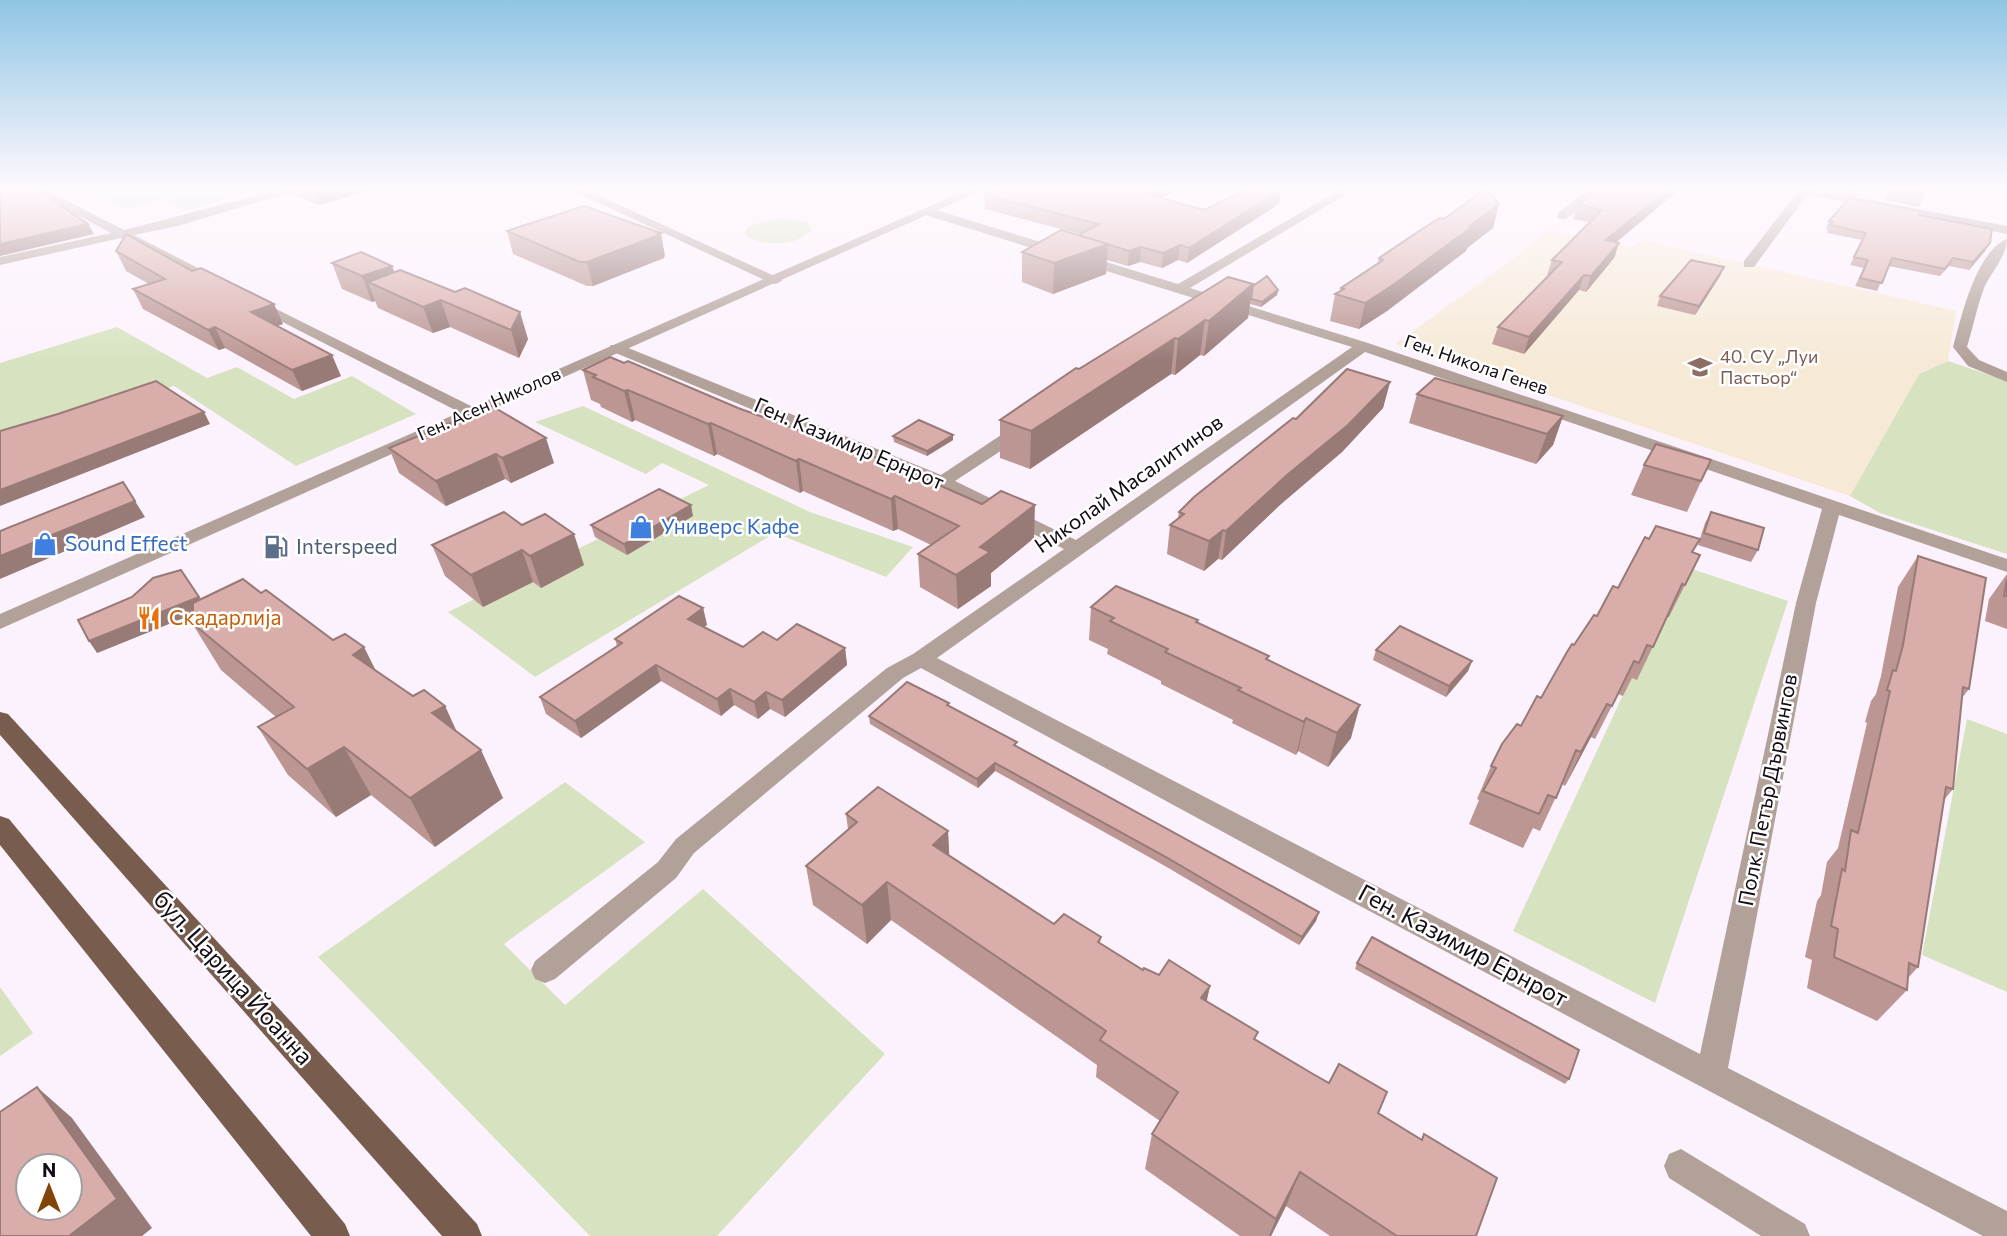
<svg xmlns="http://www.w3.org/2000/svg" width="2007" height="1236" viewBox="0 0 2007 1236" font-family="Commissioner,sans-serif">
	<rect width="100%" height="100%" fill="#fcf2fd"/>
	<polygon fill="#f6ead6" points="1546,230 1633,247 1642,240 1956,311 1948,361 1919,374 1850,496 1395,344 1521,253"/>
	<g fill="#d7e3c0">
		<polygon points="86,189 203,189 128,209"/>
		<polygon points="209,189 264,189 183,211 163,201"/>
		<path d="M780 218 807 222 812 229C799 247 761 247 745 235L748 226Z"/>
		<polygon points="117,327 207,378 237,367 294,399 352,376 416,414 296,466 174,386 0,444 0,363"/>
		<polygon points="1948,361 2007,381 2007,554 1880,513 1850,496 1919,374"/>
		<polygon points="583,406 810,512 913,547 886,577 775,533 535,677 448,612 709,485 662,463 646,474 535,422"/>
		<polygon points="1683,566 1788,601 1655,1003 1513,931"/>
		<polygon points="1967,719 2007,734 2007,992 1922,955"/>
		<polygon points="565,782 645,842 504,944 565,1005 703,889 885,1054 717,1236 590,1236 318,957"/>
		<polygon points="0,987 33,1033 0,1056"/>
	</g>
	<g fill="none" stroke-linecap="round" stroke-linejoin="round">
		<g fill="#b2a199" fill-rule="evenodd">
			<polygon points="29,189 44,189 124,230 282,189 301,189 178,226 134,235 221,280 223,283 216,287 121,238 0,265 0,257 111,233"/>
			<polygon points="569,189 585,189 783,280 776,284 771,283"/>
			<path d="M1341 189H1355L1190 288 1368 343 2007 559V572L1839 515 1816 603 1728 1068 2007 1211V1236H1983L1343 897 921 668 903 678 694 853 676 878 555 979 545 983 535 979 531 970 535 961 658 862 676 839 887 668 913 654 1064 549 936 486 611 351 609 348 611 345H621L941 475 1016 425H1028L1030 429 1028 433 955 481 1076 540 1352 347 925 215V209H933L1178 284ZM1365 352 1822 509 1796 603 1700 1054 937 658Z"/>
			<polygon points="1589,189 1602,189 1566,219 1558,219 1558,213"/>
			<polygon points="1800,189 1810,191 1754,267 1744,267 1744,261"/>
			<polygon points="1847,189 1859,189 1853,202 1843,200"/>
			<path d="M2007 239C2007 256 1991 272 1984 288 1977 307 1973 327 1967 347L1979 360 2007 372V382L1968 366 1953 347C1961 318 1976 251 2007 239Z"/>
			<polygon points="254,298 477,409 479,412 471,417 465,415 249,305 247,302"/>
			<polygon points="1681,1149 1805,1224 1810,1236 1761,1236 1669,1178 1664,1166 1669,1154"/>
		</g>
		<g fill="#b2a199" fill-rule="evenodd">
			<polygon points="969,189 985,189 0,629 0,614"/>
			<polygon points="1788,189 1812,189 2007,226 2007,234 1794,192"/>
		</g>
		<g fill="#785c4d" fill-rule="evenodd">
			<polygon points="0,712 8,714 477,1224 482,1236 442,1236 0,735"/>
			<polygon points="0,816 9,819 345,1224 350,1236 311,1236 0,845"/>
		</g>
	</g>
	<g fill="#bb9692">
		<polygon points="290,189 374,189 319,205 292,194"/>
		<polygon points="998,189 1178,189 1162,198 1204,210 1281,190 1279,204 1187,263 1178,260 1162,268 1140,262 1128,266 1107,260 1106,274 1053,294 1022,282 1022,252 1080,234 985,209 984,195"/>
		<polygon points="1680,189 1616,242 1619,243 1614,258 1586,292 1579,290 1524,354 1492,344 1498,327 1549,275 1547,275 1552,260 1589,222 1573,219 1578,204"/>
		<polygon points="1888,189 1928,189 1919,207 1885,200"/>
		<polygon points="1499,204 1493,228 1467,248 1466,251 1387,311 1359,329 1330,321 1335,294 1340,291 1341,288 1377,264 1379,258 1444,219"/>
		<polygon points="1919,215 1985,251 1969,270 1949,266 1940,276 1888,266 1877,291 1855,286 1864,268 1850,265 1862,240 1827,233 1828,229 1826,229 1829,221"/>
		<polygon points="507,231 665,256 664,257 664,258 593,286 587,286 513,254"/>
		<polygon points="116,251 283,324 277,326 341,376 302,391 225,348 219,350 143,309 133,289 149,284 126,271"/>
		<polygon points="332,263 394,272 400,270 528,339 519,358 450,327 433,333 378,308 375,301 372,302 342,289"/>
		<polygon points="1724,267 1720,276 1695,315 1657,306 1660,296"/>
		<polygon points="1253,286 1278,290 1277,295 1261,307 1250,304 1248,318 1204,356 1200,355 1175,375 1171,374 1030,469 1000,458 1000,420 1079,369"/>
		<polygon points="583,370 1034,538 991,573 991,586 958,609 920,587 918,554 931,545 898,529 893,531 803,491 800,493 717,454 714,456 635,420 632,422 601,407 600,404 591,400"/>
		<polygon points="1390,382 1383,408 1342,452 1281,504 1222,560 1218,559 1204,571 1167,554 1170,525 1178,518 1179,512 1296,419"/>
		<polygon points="1417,394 1563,416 1553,445 1536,464 1409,423"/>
		<polygon points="492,406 554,463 511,483 505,479 446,506 399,473 389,448"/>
		<polygon points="953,435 953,440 927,456 894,442 893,436"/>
		<polygon points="1711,460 1687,512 1631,495 1644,465"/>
		<polygon points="1711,512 1758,550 1751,562 1698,545 1705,523"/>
		<polygon points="693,516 627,555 595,537 591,525"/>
		<polygon points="522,525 584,565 541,588 533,582 483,607 445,576 432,545"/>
		<polygon points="1693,553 1700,555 1669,617 1667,617 1637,680 1632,678 1623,696 1618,694 1595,739 1591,737 1565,786 1562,784 1540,831 1533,828 1523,848 1469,824 1479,800 1477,799 1491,766 1521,726 1541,698 1574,645 1597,616"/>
		<polygon points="1918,556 1969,689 1962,698 1953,789 1944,800 1918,967 1908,978 1907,990 1877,1021 1807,988 1812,960 1805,957 1817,901 1821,895 1827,862 1838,848 1867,723 1865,722 1871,701 1876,694 1881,676 1898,587"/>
		<polygon points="2007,574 2007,629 1985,621 1989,599"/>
		<polygon points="261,593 413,696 445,706 456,731 503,798 435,847 371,795 336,817 288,775 258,727 276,717 221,670 192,623 197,620 193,614 97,653 200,599"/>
		<polygon points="1091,607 1198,623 1268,660 1351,738 1328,767 1298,751 1296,755 1232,723 1233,720 1161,684 1161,681 1107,654 1108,649 1089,640"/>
		<polygon points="703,608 707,625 704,627 743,647 777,640 845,648 847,665 785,717 770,709 758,719 734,705 721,716 661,681 581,738 546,714 540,697 617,646 615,639"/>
		<polygon points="1376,650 1472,661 1468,671 1446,697 1373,660"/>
		<polygon points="949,703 949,706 1017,746 1319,912 1316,921 1299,945 1165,866 995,771 978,788 870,724 869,716"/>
		<polygon points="846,814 948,831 949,855 1054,924 1101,937 1100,943 1143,970 1159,975 1210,986 1206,1001 1256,1039 1421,1140 1424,1134 1476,1236 1330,1236 1286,1206 1271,1236 1240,1236 1145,1169 1152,1134 1160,1121 1096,1077 1097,1065 891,920 867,944 813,905 806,866 848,829"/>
		<polygon points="1357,963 1569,1079 1565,1084 1355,969"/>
	</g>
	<g fill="#987a77">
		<polygon points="312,189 374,189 319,205"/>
		<polygon points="1154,189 1178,189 1145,208 1146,194"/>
		<polygon points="1668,189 1680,189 1601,255 1606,240"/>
		<polygon points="1281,190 1279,204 1187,263 1189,248"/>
		<polygon points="1499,204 1493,228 1467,248 1466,251 1387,311 1359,329 1365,303"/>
		<polygon points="88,224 94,234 0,256 0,244"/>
		<polygon points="661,233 665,256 664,257 664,258 593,286 587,262"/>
		<polygon points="1619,243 1614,258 1586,292 1591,276"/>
		<polygon points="1990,243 1985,251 1969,270 1973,262"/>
		<polygon points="1108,244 1106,274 1053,294 1054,263"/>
		<polygon points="1180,245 1178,260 1162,268 1163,253"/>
		<polygon points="1141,247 1140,262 1128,266 1129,251"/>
		<polygon points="392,266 402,292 368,282 375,301 372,302 362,276"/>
		<polygon points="1724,267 1720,276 1695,315 1699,306"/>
		<polygon points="1584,275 1579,290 1524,354 1529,337"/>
		<polygon points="1253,284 1248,318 1204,356 1209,321"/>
		<polygon points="1278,290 1277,295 1261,307 1262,302"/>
		<polygon points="441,300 450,327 433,333 423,307"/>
		<polygon points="274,304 283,324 260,332 251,312"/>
		<polygon points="520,312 528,339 519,358 511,330"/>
		<polygon points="1205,320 1200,355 1175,375 1178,339"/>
		<polygon points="215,327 225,348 219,350 208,330"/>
		<polygon points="1175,338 1171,374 1030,469 1031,431"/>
		<polygon points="332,355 341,376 302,391 292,370"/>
		<polygon points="1390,382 1383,408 1342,452 1281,504 1222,560 1226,531"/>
		<polygon points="628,390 635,420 632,422 624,391"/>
		<polygon points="204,412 210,424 0,506 0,490"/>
		<polygon points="1563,416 1553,445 1536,464 1547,434"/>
		<polygon points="711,423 717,454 714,456 708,424"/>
		<polygon points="953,435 953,440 927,456 927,451"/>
		<polygon points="546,438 554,463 511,483 502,458"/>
		<polygon points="496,454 505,479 446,506 436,481"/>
		<polygon points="799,459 803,491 800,493 796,461"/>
		<polygon points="895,496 898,529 893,531 891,499"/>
		<polygon points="135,501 145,517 0,579 0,556"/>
		<polygon points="691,505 693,516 627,555 624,544"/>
		<polygon points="1035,505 1034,538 991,573 991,586 958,609 956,575 980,547"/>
		<polygon points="1223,530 1218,559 1204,571 1209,541"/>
		<polygon points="574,534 584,565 541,588 530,556"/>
		<polygon points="522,550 533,582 483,607 471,575"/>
		<polygon points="199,597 206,609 97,653 89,641"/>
		<polygon points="703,608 707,625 692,635 688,619"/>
		<polygon points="364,647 388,695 353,655"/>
		<polygon points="845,648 847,665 785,717 782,700"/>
		<polygon points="1472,661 1468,671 1446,697 1449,686"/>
		<polygon points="656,665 661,681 581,738 575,721"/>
		<polygon points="730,689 734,705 721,716 717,699"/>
		<polygon points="766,692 770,709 758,719 754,702"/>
		<polygon points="1607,704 1591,737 1565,786 1581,752"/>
		<polygon points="1360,705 1351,738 1328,767 1337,733"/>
		<polygon points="445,706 467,754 432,713"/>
		<polygon points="1306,718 1298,751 1296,755 1304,722"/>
		<polygon points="344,747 371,795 336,817 307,769"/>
		<polygon points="481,750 503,798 435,847 410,798"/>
		<polygon points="995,763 995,771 978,788 977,779"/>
		<polygon points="948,831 950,870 933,845"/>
		<polygon points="887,882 891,920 867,944 862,905"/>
		<polygon points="1319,912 1316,921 1299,945 1302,937"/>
		<polygon points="1210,986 1202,1023 1201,998"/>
		<polygon points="37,1087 72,1118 152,1228 142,1236 69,1236"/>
		<polygon points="1300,1172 1286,1206 1271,1236 1269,1236 1276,1219"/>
	</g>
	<g fill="#d9aeaa" stroke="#987a77" stroke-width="2" fill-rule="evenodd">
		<polygon points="0,189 37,189 88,224 0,244"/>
		<polygon points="998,189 1154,189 1146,194 1204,210 1249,189 1281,190 1189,248 1180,245 1163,253 1141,247 1129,251 1078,235 1099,224 984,195"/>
		<polygon points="1485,189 1487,189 1499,204 1470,226 1473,226 1393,285 1365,303 1335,294 1344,289 1341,288 1383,260 1379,258 1422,229 1440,218 1444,219"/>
		<polygon points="1596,189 1668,189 1606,240 1619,243 1591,276 1584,275 1529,337 1498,327 1562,262 1552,260 1602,210 1578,204"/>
		<polygon points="1849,198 1920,211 1919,215 1992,229 1990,243 1973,262 1953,258 1945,269 1892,258 1882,283 1860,278 1868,260 1854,257 1866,233 1830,225 1833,222 1829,221"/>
		<polygon points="584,206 661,233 657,234 659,235 587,262 580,262 507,231"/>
		<polygon points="1061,230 1108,244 1054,263 1022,252"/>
		<polygon points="126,234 192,271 201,268 274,304 251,312 332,355 292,370 215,327 208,330 133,289 165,279 116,251"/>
		<polygon points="361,252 392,266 362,276 332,263"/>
		<polygon points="1691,260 1724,267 1699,306 1660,296"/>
		<polygon points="400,270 455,292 465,288 520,312 511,330 441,300 423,307 368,282"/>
		<polygon points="1267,276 1278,290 1262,302 1251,299 1253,286"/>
		<polygon points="1228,277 1253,284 1209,321 1205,320 1178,339 1175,338 1031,431 1000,420 1076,368 1079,369"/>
		<polygon points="610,357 624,363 628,361 738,408 880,459 982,504 1001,491 1035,505 980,547 990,552 956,575 918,554 959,526 895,496 891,499 799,459 796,461 711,423 708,424 628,390 624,391 593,377 596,375 583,370"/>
		<polygon points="1347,369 1390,382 1348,425 1287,475 1226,531 1223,530 1209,541 1170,525 1184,514 1179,512 1194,497 1293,418 1296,419"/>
		<polygon points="1435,378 1563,416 1547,434 1417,394"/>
		<polygon points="156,381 204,412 0,490 0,431 58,414"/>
		<polygon points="492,406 546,438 502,458 496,454 436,481 389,448"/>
		<polygon points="919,420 953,435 927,451 893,436"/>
		<polygon points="1656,444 1711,460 1701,481 1644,465"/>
		<polygon points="123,482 135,501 0,556 0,531"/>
		<polygon points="659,489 691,505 624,544 591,525"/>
		<polygon points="504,512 522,525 545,514 574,534 530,556 522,550 471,575 432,545"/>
		<polygon points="1711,512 1764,528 1758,550 1704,533"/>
		<polygon points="1656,526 1700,539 1692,552 1700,555 1685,585 1682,584 1653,647 1647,645 1639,663 1634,661 1612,706 1607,704 1581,752 1576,750 1556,798 1548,795 1539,814 1483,791 1496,768 1491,766 1502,744 1517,724 1521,726 1537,696 1541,698 1567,652 1572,644 1574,645 1594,615 1597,616 1613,586 1618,588 1645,537 1649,539"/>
		<polygon points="1918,556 1986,578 1969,689 1963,687 1953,789 1946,787 1918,967 1909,963 1907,990 1834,957 1838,929 1831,926 1842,869 1845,871 1851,830 1858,833 1890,691 1887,690 1893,670 1896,671 1903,645"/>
		<polygon points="181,570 199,597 89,641 78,620 132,597 153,578"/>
		<polygon points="243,579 261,593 266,590 333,640 345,634 364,647 353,655 413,696 424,690 445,706 432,713 481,750 410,798 344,747 307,769 258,727 294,707 192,623 199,619 193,614 193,603"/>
		<polygon points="2007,579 2007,596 2004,596"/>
		<polygon points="1116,586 1198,620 1196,622 1269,656 1266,659 1360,705 1337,733 1306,718 1304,722 1238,690 1241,688 1165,652 1168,649 1110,621 1114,618 1091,607"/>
		<polygon points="679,596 703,608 688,619 743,647 763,632 777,640 797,624 845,648 782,700 766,692 754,702 730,689 717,699 656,665 575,721 540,697 622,643 615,639"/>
		<polygon points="1400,626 1472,661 1449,686 1376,650"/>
		<polygon points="907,682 949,703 947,705 1017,742 1014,745 1319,912 1302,937 1166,857 995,763 977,779 869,716"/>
		<polygon points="878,787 948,831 933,845 1054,924 1064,914 1101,937 1098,942 1143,970 1144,968 1159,975 1169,960 1210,986 1201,998 1258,1032 1254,1039 1313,1074 1329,1083 1339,1064 1387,1092 1378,1113 1422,1140 1424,1134 1497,1178 1476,1236 1397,1236 1300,1172 1276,1219 1152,1134 1178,1092 1100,1040 1106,1031 887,882 862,905 806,866 857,822 846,814"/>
		<polygon points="1372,937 1579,1050 1569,1079 1357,963"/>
		<path d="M37 1087 117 1199 69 1236H0V1112ZM28 1166H70V1208H28Z"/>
	</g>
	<linearGradient id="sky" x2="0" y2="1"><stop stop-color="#90c5e4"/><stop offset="0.52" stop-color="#fef9fe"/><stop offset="1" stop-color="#fef9fe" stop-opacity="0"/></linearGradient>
	<rect width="2007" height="362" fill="url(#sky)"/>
	<defs>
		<g id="school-bare" transform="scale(1.89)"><path d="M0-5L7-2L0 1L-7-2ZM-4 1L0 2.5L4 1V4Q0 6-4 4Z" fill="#8d6e63" stroke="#fff" stroke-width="2.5" paint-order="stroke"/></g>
		<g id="shop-bare" transform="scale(1.89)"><path d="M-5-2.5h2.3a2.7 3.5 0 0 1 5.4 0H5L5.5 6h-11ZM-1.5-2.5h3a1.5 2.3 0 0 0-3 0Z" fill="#3f7fe0" stroke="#fff" stroke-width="2.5" paint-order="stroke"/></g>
		<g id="fuel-bare" transform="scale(1.89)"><path d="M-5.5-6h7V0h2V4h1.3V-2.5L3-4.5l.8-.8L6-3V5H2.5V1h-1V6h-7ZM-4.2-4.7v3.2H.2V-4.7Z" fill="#5c6f8a" stroke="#fff" stroke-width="2.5" paint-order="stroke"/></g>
		<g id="restaurant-bare" transform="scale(1.89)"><path d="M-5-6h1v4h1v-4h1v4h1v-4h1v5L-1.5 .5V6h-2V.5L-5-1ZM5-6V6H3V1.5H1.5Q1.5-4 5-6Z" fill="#e8710a" stroke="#fff" stroke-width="2.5" paint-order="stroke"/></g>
	</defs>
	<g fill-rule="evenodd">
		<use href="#school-bare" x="1700" y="367"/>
		<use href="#shop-bare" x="641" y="527"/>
		<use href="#shop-bare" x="45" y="544"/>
		<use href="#fuel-bare" x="276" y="547"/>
		<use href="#restaurant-bare" x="149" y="618"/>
	</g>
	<g text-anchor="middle" stroke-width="5" stroke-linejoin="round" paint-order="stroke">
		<g font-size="18" fill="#785e54" stroke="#fff" text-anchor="start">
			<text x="1720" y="363">40. СУ „Луи<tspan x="1720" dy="21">Пастьор“</tspan></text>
		</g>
		<g font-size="18" fill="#140c15" stroke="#fff">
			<text transform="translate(1476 365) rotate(19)" y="6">Ген. Никола Генев</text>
			<text transform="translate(489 404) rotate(-24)" y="6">Ген. Асен Николов</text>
		</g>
		<g font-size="21" fill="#140c15" stroke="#fff">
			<text transform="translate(849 444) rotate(23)" y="7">Ген. Казимир Ернрот</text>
			<text transform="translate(1129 484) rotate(-35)" y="7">Николай Масалитинов</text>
			<text transform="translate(1768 790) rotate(-79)" y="7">Полк. Петър Дървингов</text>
		</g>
		<g font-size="21" fill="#366cbe" stroke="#fff" text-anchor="start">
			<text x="661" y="534">Универс Кафе</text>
			<text x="65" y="551">Sound Effect</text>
		</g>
		<g font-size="21" fill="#4e5e75" stroke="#fff" text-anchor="start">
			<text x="296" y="554">Interspeed</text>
		</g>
		<g font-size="21" fill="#c56008" stroke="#fff" text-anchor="start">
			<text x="169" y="625">Скадарлиjа</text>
		</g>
		<g font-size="24" fill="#140c15" stroke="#fff">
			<text transform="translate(1463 946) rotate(28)" y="8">Ген. Казимир Ернрот</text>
			<text transform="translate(233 978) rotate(48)" y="8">бул. Царица Йоанна</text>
		</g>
	</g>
	<g transform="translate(49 1187)"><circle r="33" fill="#ffffff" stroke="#a19ea1" stroke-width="2"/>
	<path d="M0-5L12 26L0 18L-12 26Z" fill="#834507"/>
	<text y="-10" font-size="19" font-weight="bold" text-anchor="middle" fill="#140c15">N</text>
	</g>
</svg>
